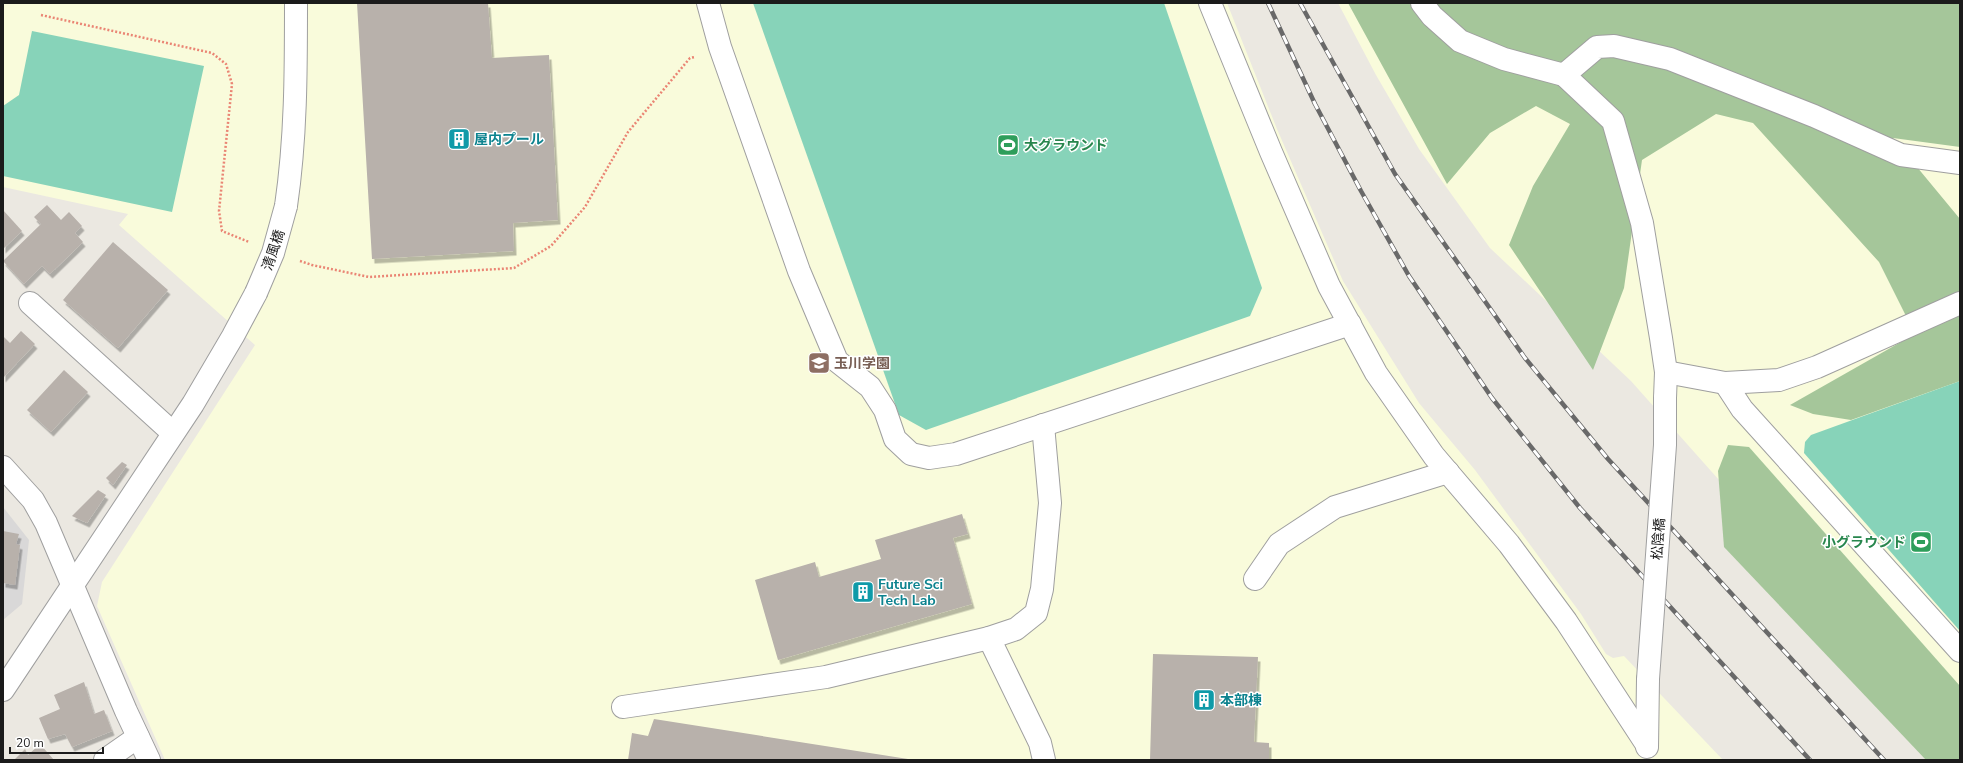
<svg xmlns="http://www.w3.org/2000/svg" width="1963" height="763" viewBox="0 0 1963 763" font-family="'Nunito Sans','Noto Sans JP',sans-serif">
	<defs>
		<filter id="shadow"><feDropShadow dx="2.5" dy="4.5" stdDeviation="0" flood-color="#0004"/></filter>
	</defs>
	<rect width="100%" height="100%" fill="#ebe8e1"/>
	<polygon fill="#d9d8d8" points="3,507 29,540 22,604 3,620"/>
	<g fill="#f9fbdb">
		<polygon points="3,3 1227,3 1277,129 1343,281 1419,403 1475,470 1581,614 1606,654 1613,658 1624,656 1723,760 165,760 97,606 102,582 255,345 119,225 128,214 3,187"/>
		<polygon points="1338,3 1960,3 1960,751 1631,381 1490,248 1419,149 1376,75"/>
	</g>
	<g fill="#a5c69a">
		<polygon points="1348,3 1960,3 1960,147 1893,138 1960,219 1960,381 1851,420 1813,414 1790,405 1915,334 1879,262 1753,123 1716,114 1642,160 1624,288 1593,370 1509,245 1533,186 1570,124 1536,106 1490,133 1447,184"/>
		<polygon points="1728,445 1749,447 1960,686 1960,760 1926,760 1724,547 1718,471"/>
	</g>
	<g fill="#87d3b9">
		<polygon points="753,3 1164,3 1262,288 1250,316 926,430 899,415"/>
		<polygon points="32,31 204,66 172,212 3,176 3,106 19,95"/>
		<polygon points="1960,381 1960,631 1804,453 1805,442 1811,435"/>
	</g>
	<g fill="#b8b1ab" filter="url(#shadow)">
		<polygon points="357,3 488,3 492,58 549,55 558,220 513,223 514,251 372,259"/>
		<polygon points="47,205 61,220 69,212 82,226 75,233 83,242 50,274 42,266 24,284 3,261 41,224 34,217"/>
		<polygon points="3,210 22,231 3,249"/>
		<polygon points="113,242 168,290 118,348 63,300"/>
		<polygon points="21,331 35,344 3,378 3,336 10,343"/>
		<polygon points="64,370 88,392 51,432 27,410"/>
		<polygon points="122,462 127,465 113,485 106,478"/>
		<polygon points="98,490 106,495 87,523 72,516"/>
		<polygon points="962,514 968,534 953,538 972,604 778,660 755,580 815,562 819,577 881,559 875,540"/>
		<polygon points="3,531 19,534 16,544 20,545 15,585 3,583"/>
		<polygon points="1153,654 1258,657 1254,742 1269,743 1269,760 1150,760"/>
		<polygon points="84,682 94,714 104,710 112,731 72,747 65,734 48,739 39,718 60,709 54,695"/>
		<polygon points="654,719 908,759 908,760 628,760 632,733 648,736"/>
		<polygon points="40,744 54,760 14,760 25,749 28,755"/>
	</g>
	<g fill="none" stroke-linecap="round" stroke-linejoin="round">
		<g stroke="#9f9f9f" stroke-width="24">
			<g id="minor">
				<polyline points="708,3 720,47 799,271 837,361 870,387 885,410 895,439 911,454 929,458 956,454 1350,324"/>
				<polyline points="1210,3 1271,152 1329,286 1376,373 1434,456 1509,544 1566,621 1647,745"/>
				<polyline points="1422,3 1432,16 1460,41 1504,59 1564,75 1597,47 1614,46 1670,59 1814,116 1901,155 1960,163"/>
				<polyline points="1564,75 1613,121 1642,223 1661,338 1666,372 1665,398"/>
				<path d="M286 206C296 138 296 71 296 3"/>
				<polyline points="30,303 173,433"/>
				<polyline points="1666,372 1725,383 1779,380 1817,367 1960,303"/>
				<polyline points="1725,383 1742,409 1960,651"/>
				<polyline points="3,467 33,500 46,523 126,711 149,760"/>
				<polyline points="1255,579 1279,544 1335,507 1448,472"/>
				<polyline points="989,638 1040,743 1044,760"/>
				<polyline points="3,690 193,404 233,336 256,293"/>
				<polyline points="623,707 826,677 989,638 1016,629 1036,613 1042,589 1050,503 1043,425"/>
				<polyline points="1647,747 1648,679"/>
				<polyline points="105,760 138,737"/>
			</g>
		</g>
		<g stroke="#ea8574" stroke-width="2.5" stroke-dasharray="2 2" stroke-linecap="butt">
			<polyline points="41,15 212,53 226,64 232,84 219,211 222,231 249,242"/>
			<polyline points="300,261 312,265 369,277 514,268 551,246 585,207 628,132 690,58 695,57"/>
		</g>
		<use href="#minor" stroke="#fff" stroke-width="22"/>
		<g stroke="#696969" stroke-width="4.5">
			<g id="rail">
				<polyline points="1268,3 1315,104 1361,191 1409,276 1492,398 1580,508 1810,760"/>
				<polyline points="1300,3 1395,174 1525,358 1608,459 1884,760"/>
			</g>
		</g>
		<use href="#rail" stroke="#fff" stroke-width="3" stroke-dasharray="9" stroke-linecap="butt"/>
		<g stroke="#9f9f9f" stroke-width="24" stroke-linecap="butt">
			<g id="minor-bridge">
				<polyline points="256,293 273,253 286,206"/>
				<polyline points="1648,679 1665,445 1665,398"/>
			</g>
		</g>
		<use href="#minor-bridge" stroke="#fff" stroke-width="22"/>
	</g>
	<defs>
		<g id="building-square" transform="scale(1.15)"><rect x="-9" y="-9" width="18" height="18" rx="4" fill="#0f9aa8" stroke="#fff"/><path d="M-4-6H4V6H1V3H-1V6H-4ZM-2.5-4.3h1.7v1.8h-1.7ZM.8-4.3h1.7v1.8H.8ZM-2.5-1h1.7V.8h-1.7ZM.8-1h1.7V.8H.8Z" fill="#fff"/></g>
		<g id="stadium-square" transform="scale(1.15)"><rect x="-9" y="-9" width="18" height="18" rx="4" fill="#2e9e5b" stroke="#fff"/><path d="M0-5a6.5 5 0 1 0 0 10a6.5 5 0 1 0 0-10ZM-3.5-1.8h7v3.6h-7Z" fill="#fff"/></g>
		<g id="university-square" transform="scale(1.15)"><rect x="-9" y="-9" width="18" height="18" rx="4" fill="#8d6e63" stroke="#fff"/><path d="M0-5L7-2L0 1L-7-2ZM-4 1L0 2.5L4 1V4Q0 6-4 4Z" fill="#fff"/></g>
	</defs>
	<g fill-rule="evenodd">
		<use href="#building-square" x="459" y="139"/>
		<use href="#stadium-square" x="1008" y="145"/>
		<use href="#university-square" x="819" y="363"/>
		<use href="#stadium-square" x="1921" y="542"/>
		<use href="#building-square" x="863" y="592"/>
		<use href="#building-square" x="1204" y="700"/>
	</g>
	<g text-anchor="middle" stroke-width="3" stroke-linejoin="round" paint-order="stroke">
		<g font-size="14" font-weight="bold" fill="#0d838f" stroke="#fff" text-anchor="start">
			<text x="474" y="144">屋内プール</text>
			<text x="878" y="589">Future Sci<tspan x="878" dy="16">Tech Lab</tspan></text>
			<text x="1220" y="705">本部棟</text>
		</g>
		<g font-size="14" font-weight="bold" fill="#27864d" stroke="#fff" text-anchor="start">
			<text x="1024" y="150">大グラウンド</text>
			<text x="1906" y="547" text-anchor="end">小グラウンド</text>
		</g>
		<g font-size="14" fill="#1b1b1b" stroke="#fff">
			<text transform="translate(273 250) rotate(-71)" y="5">清風橋</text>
			<text transform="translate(1658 539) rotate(-86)" y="5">松陰橋</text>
		</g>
		<g font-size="14" font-weight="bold" fill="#785e54" stroke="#fff" text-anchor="start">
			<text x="834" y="368">玉川学園</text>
		</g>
	</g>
	<rect width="1963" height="763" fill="none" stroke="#1b1b1b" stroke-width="8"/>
	<path d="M10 747v6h93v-6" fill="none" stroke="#1b1b1b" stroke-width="2"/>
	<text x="16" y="747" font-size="12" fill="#1b1b1b" stroke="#ffffff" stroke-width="3" paint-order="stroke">20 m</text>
</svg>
